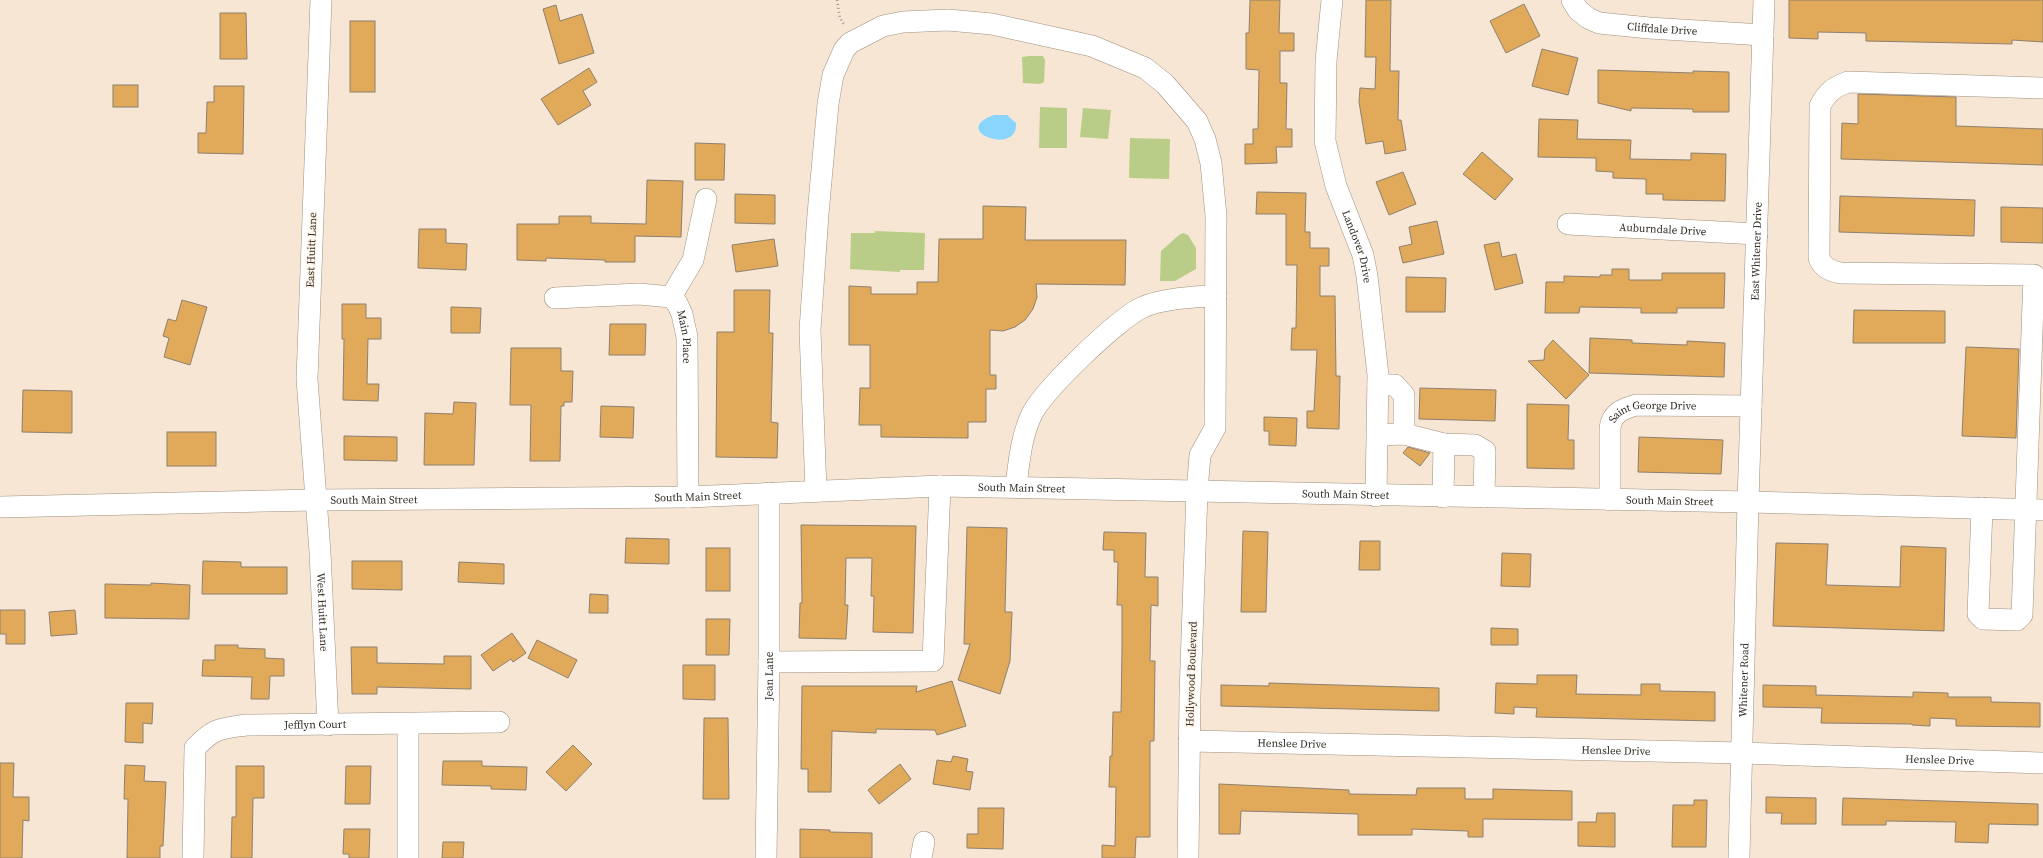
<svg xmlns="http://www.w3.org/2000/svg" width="2043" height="858" viewBox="0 0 2043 858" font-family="'Source Serif 4',serif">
	<rect width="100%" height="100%" fill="#f7e6d4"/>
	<g fill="#bacd88">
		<polygon points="1029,56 1043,56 1045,60 1044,82 1040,84 1023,83 1022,57"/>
		<polygon points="1040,107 1067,108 1067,148 1039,148"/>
		<polygon points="1083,108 1111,110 1108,139 1080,137"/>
		<polygon points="1130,138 1170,139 1169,179 1129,178"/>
		<polygon points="875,231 925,233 924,270 900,270 900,272 850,269 851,233 875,233"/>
		<polygon points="1183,233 1188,235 1196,248 1196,269 1175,281 1160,281 1161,251 1179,235"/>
	</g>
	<path fill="#8ad5fd" d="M994 115H1007L1016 123C1019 157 948 131 994 115Z"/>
	<g fill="#e1a95a" stroke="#8e806f">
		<polygon points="1250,0 1280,0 1279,33 1294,33 1294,51 1280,51 1280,83 1287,83 1286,129 1292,129 1292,147 1276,147 1277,163 1245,164 1245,144 1253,144 1253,129 1258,129 1259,70 1246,69 1246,33 1249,33"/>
		<polygon points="1366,0 1391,0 1390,71 1399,71 1398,120 1401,120 1406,150 1385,154 1383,141 1366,144 1359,102 1360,88 1375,89 1376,57 1365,57"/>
		<polygon points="1789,0 2043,0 2043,42 2012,40 2012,44 1866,41 1866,33 1818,32 1818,39 1789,38"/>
		<polygon points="1524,4 1540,36 1506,53 1490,21"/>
		<polygon points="556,5 560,21 582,14 594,53 559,64 543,9"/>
		<polygon points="220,13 246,13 247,59 220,59"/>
		<rect x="350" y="21" width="25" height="71"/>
		<polygon points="1542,49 1578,58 1568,95 1532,86"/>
		<polygon points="589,68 597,82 583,91 591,105 558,125 541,99"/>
		<polygon points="1598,70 1693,73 1693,71 1729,72 1729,112 1693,112 1693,109 1631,108 1631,111 1598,103"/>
		<rect x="113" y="85" width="25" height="22"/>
		<polygon points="214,86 244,86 243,154 198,153 198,133 206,133 207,102 214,102"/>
		<polygon points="1858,94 1956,97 1956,126 2043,129 2043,165 1841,159 1842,123 1858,124"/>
		<polygon points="1539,119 1578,120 1577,139 1631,140 1630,159 1691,160 1691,153 1726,154 1725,201 1663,200 1663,194 1646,194 1646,179 1613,178 1613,172 1596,171 1596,158 1538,157"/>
		<polygon points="695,143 725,144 724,180 695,180"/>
		<polygon points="1482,152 1513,179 1495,200 1463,174"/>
		<polygon points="1403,172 1416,204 1389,215 1376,182"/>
		<polygon points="647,180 683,181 681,237 635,236 635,262 605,262 605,260 546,258 546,261 517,260 517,224 559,224 559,216 591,216 591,223 646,224"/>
		<polygon points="1257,192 1306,193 1305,232 1310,232 1310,248 1329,248 1329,266 1320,266 1320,296 1335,296 1336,376 1340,376 1339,429 1307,428 1307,411 1314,411 1317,350 1291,350 1292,328 1296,328 1297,265 1286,265 1286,214 1256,214"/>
		<polygon points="735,194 775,195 775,224 735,223"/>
		<polygon points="1840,196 1975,200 1974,236 1839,232"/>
		<polygon points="983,206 1026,207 1025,240 1126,240 1125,285 1036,284 1037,297 1033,309 1025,320 1015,327 1003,331 990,330 990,375 996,375 996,389 986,389 986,422 968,422 968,438 881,437 881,425 859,425 860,388 870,388 870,345 849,345 849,286 871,287 871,294 917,294 917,282 938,282 939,239 983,239"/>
		<polygon points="2001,207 2043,208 2043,243 2001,242"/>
		<polygon points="1437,221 1444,254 1403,263 1399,247 1412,244 1409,227"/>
		<polygon points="419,229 446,229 446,243 467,244 466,270 418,268"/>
		<polygon points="774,239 778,266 736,272 732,245"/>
		<polygon points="1499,242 1502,257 1516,254 1523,283 1495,290 1484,245"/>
		<polygon points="1612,269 1629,269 1629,280 1662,280 1662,273 1725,273 1724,308 1677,308 1677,313 1641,313 1641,308 1580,307 1579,313 1545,313 1546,282 1564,282 1564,276 1600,277 1600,275 1612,275"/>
		<polygon points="1406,277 1446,278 1445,312 1406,312"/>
		<polygon points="734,290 770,290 769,333 773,333 771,422 778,423 777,458 716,457 717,332 734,332"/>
		<polygon points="182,300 207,307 190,365 164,357 169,338 163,336 168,319 176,321"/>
		<polygon points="342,304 366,304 366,318 381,318 381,339 368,339 367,384 379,384 378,401 343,400 344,339 342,339"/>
		<polygon points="451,307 481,308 480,333 451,333"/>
		<polygon points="1854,310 1945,311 1945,343 1853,343"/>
		<polygon points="610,324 646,324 645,355 609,355"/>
		<polygon points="1590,338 1632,340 1632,343 1687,345 1687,341 1725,343 1724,377 1589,373"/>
		<polygon points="1553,340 1589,375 1566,399 1528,361 1544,360 1545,349"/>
		<polygon points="1966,347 2019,349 2016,438 1962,436"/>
		<polygon points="511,348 561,348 561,371 573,371 572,402 564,402 564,406 561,406 560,461 530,461 531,405 510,405"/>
		<polygon points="1420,388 1496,390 1495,421 1419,419"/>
		<polygon points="23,390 72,391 72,433 22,432"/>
		<polygon points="454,402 476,403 474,465 424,465 425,413 453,414"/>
		<polygon points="1527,404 1569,405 1568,440 1574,440 1574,469 1527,468"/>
		<polygon points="601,406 634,407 633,438 600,437"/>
		<polygon points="1264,417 1297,418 1296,446 1269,445 1269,431 1264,431"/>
		<rect x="167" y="432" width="49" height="34"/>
		<polygon points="344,436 397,437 397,461 344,460"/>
		<polygon points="1639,437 1723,440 1721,474 1638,472"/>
		<polygon points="1408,447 1430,453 1420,466 1403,453"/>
		<polygon points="801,525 916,526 913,633 873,632 874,596 871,596 872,558 846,558 845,605 848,605 846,639 799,638 800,603 802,603"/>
		<polygon points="967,527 1007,528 1005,612 1012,612 1010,661 1000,694 958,680 970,644 964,644"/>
		<polygon points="1243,531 1268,532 1266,612 1241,612"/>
		<polygon points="1104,532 1146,533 1145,577 1158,577 1158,606 1151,605 1150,661 1155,661 1154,741 1150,741 1150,837 1136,837 1135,858 1102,858 1102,845 1115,846 1116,787 1109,787 1110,756 1112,756 1113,712 1121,712 1122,651 1122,605 1117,605 1118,562 1114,562 1114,550 1103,550"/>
		<polygon points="626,538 669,539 669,564 625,563"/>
		<polygon points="1360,541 1380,541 1380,570 1359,570"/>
		<polygon points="1776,543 1828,544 1826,585 1900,587 1901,546 1946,548 1944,631 1773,626"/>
		<rect x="706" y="548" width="24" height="43"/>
		<polygon points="1502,553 1531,554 1530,587 1501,586"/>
		<polygon points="203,561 241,562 241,567 287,567 287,594 202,594"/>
		<polygon points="352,561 402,561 402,590 352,589"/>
		<polygon points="459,562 504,564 504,584 458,582"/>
		<polygon points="151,583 190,585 189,619 105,618 105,584 151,585"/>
		<polygon points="590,594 608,595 608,613 589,613"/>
		<polygon points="0,610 25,610 25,644 6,644 6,634 0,634"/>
		<polygon points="75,610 77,634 51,636 49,612"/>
		<polygon points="706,619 730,619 729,655 706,655"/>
		<polygon points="1491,628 1518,629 1518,645 1491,645"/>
		<polygon points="512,633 526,653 513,662 511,659 493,671 481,655"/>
		<polygon points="537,640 577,660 568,678 528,658"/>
		<polygon points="215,645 238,645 238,648 265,649 265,658 284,659 284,676 270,676 269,699 251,699 252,677 202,676 203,660 215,660"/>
		<polygon points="351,647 377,647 377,663 444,664 444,656 471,656 471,689 377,687 377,694 352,694"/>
		<polygon points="683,665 715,665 715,700 683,699"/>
		<polygon points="1537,675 1577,675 1576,694 1641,695 1641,684 1660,684 1660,691 1715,692 1715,721 1536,717 1537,708 1514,707 1514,714 1495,713 1496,683 1537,684"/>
		<polygon points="952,681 966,726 937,735 935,730 876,729 876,733 832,731 831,792 808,792 808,769 801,769 802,686 917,686 916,692"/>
		<polygon points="1269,683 1439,688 1439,711 1221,706 1221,685 1269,686"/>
		<polygon points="1763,685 1816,686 1816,695 1913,697 1913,692 1948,693 1948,697 1991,697 1991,702 2040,703 2040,727 1956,726 1956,719 1930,718 1930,726 1912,725 1912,724 1821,723 1822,708 1763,707"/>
		<polygon points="126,703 153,703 152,724 143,723 143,743 125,742"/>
		<polygon points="704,718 728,718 729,799 703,799"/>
		<polygon points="573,745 592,764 566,791 546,772"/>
		<polygon points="953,756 968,759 966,771 973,772 970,790 933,784 937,760 951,762"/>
		<polygon points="443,761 482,761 482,766 527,767 526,790 491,789 491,786 442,785"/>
		<polygon points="0,763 14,763 13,797 29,797 29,821 23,820 22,858 0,858"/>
		<polygon points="900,764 911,779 879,804 868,790"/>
		<polygon points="125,765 145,766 144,781 166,782 163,846 160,846 160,858 127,858 128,799 124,799"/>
		<polygon points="236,766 264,766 264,798 253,798 252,858 231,858 232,817 236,817"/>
		<polygon points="346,766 371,766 370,804 345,804"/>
		<polygon points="1219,784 1349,790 1349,794 1416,795 1417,788 1465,788 1465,799 1493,799 1493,789 1572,791 1572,820 1483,819 1483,837 1468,837 1468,831 1412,829 1412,835 1358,835 1358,814 1241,811 1240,834 1219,834"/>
		<polygon points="1766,797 1816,798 1816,824 1781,824 1782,813 1766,813"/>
		<polygon points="1843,798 2038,804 2038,825 1989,824 1988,843 1955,842 1956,822 1886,821 1886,825 1842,825"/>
		<polygon points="1694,800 1707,800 1706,847 1672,847 1673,805 1694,805"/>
		<polygon points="978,808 1004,808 1003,849 967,848 967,834 978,834"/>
		<polygon points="1597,813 1615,813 1615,847 1578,846 1578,822 1596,822"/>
		<polygon points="344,829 370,829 369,858 349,858 349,854 343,854"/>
		<polygon points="800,829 830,830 830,832 872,833 872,858 800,858"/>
		<polygon points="443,842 464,842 463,858 442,858"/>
	</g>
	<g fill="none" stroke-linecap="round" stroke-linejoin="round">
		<g stroke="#9f907f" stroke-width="22">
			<g id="minor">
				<path id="s1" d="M321 0 307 379 320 552 328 725"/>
				<path id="s2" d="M1332 0 1326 61 1325 141 1336 186 1363 255 1367 276 1378 375 1376 496"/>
				<path id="s3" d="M1572 0 1578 10 1588 18 1599 23 1649 28 1763 35"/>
				<path id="s4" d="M1568 224 1757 234"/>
				<polyline points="671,297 693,260 706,199"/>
				<path id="s5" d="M555 298 639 294 671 297 677 303 682 314 687 337 688 497"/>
				<polyline points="1378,385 1395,385 1404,395 1404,434"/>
				<polyline points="1378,435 1404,434 1444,444 1475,445 1485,451 1484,497"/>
				<path d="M1016 486C1019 462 1021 438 1031 416 1042 391 1117 320 1141 308 1159 299 1196 296 1216 296"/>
				<polyline points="816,491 810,330 818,214 828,104 833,75 844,50 850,43 883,26 903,22 948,20 992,24 1092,46 1145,68 1165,84 1197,121 1205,139 1211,163 1216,216 1215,428 1200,455 1197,491 1190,695 1188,858"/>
				<polyline points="1443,497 1444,444"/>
				<path id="s6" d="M1610 500V428C1612 413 1622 409 1636 405L1751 406"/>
				<path id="s7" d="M0 507 315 500 688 497 940 486 1748 502 2043 510"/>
				<path d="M1982 508 1978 614 1983 619 2017 620 2022 615 2034 275 1841 273C1830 271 1823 268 1819 258L1820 106C1827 92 1834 87 1848 82L2043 88"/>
				<polyline points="769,662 933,661 940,486"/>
				<polyline points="408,724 408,858"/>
				<path id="s8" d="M1189 741 1742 753 2043 763"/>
				<path id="s9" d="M193 858 195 748C214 728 219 729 246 725L499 722"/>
				<path id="s10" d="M766 858 769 662V493"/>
				<polyline points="921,858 924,842"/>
				<path id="s11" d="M1739 858 1748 502 1764 0"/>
			</g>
		</g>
		<polyline stroke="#a09487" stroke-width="2.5" stroke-dasharray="1 3" stroke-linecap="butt" points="837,0 840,18 845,26"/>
		<use href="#minor" stroke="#fff" stroke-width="21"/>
	</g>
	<g text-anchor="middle" stroke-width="3" stroke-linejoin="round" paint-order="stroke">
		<g font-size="11" fill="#342e27" stroke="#fff5ea">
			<text dy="4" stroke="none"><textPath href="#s3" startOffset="100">Cliffdale Drive</textPath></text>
			<text dy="4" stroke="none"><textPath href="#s4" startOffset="95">Auburndale Drive</textPath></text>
			<text dy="4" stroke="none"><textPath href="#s2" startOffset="252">Landover Drive</textPath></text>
			<text transform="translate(311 250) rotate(-88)" y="4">East Huitt Lane</text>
			<text dy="4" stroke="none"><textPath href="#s11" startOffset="607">East Whitener Drive</textPath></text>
			<text dy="4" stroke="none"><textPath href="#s5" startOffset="160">Main Place</textPath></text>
			<text dy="4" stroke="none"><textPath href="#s6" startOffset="124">Saint George Drive</textPath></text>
			<text dy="4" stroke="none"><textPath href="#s7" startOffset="1022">South Main Street</textPath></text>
			<text dy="4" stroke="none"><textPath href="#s7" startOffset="698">South Main Street</textPath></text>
			<text dy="4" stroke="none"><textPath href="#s7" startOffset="1346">South Main Street</textPath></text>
			<text dy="4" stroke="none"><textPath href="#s7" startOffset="374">South Main Street</textPath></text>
			<text dy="4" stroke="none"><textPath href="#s7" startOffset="1670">South Main Street</textPath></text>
			<text dy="4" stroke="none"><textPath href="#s1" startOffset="613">West Huitt Lane</textPath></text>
			<text transform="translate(1191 674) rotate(-88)" y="4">Hollywood Boulevard</text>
			<text dy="4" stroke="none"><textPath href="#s10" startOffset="182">Jean Lane</textPath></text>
			<text dy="4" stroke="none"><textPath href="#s11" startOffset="178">Whitener Road</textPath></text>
			<text dy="4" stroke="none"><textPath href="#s9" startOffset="237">Jefflyn Court</textPath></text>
			<text dy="4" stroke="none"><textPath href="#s8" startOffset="103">Henslee Drive</textPath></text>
			<text dy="4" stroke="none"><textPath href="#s8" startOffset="427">Henslee Drive</textPath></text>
			<text dy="4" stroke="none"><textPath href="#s8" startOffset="751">Henslee Drive</textPath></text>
		</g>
	</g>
</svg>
